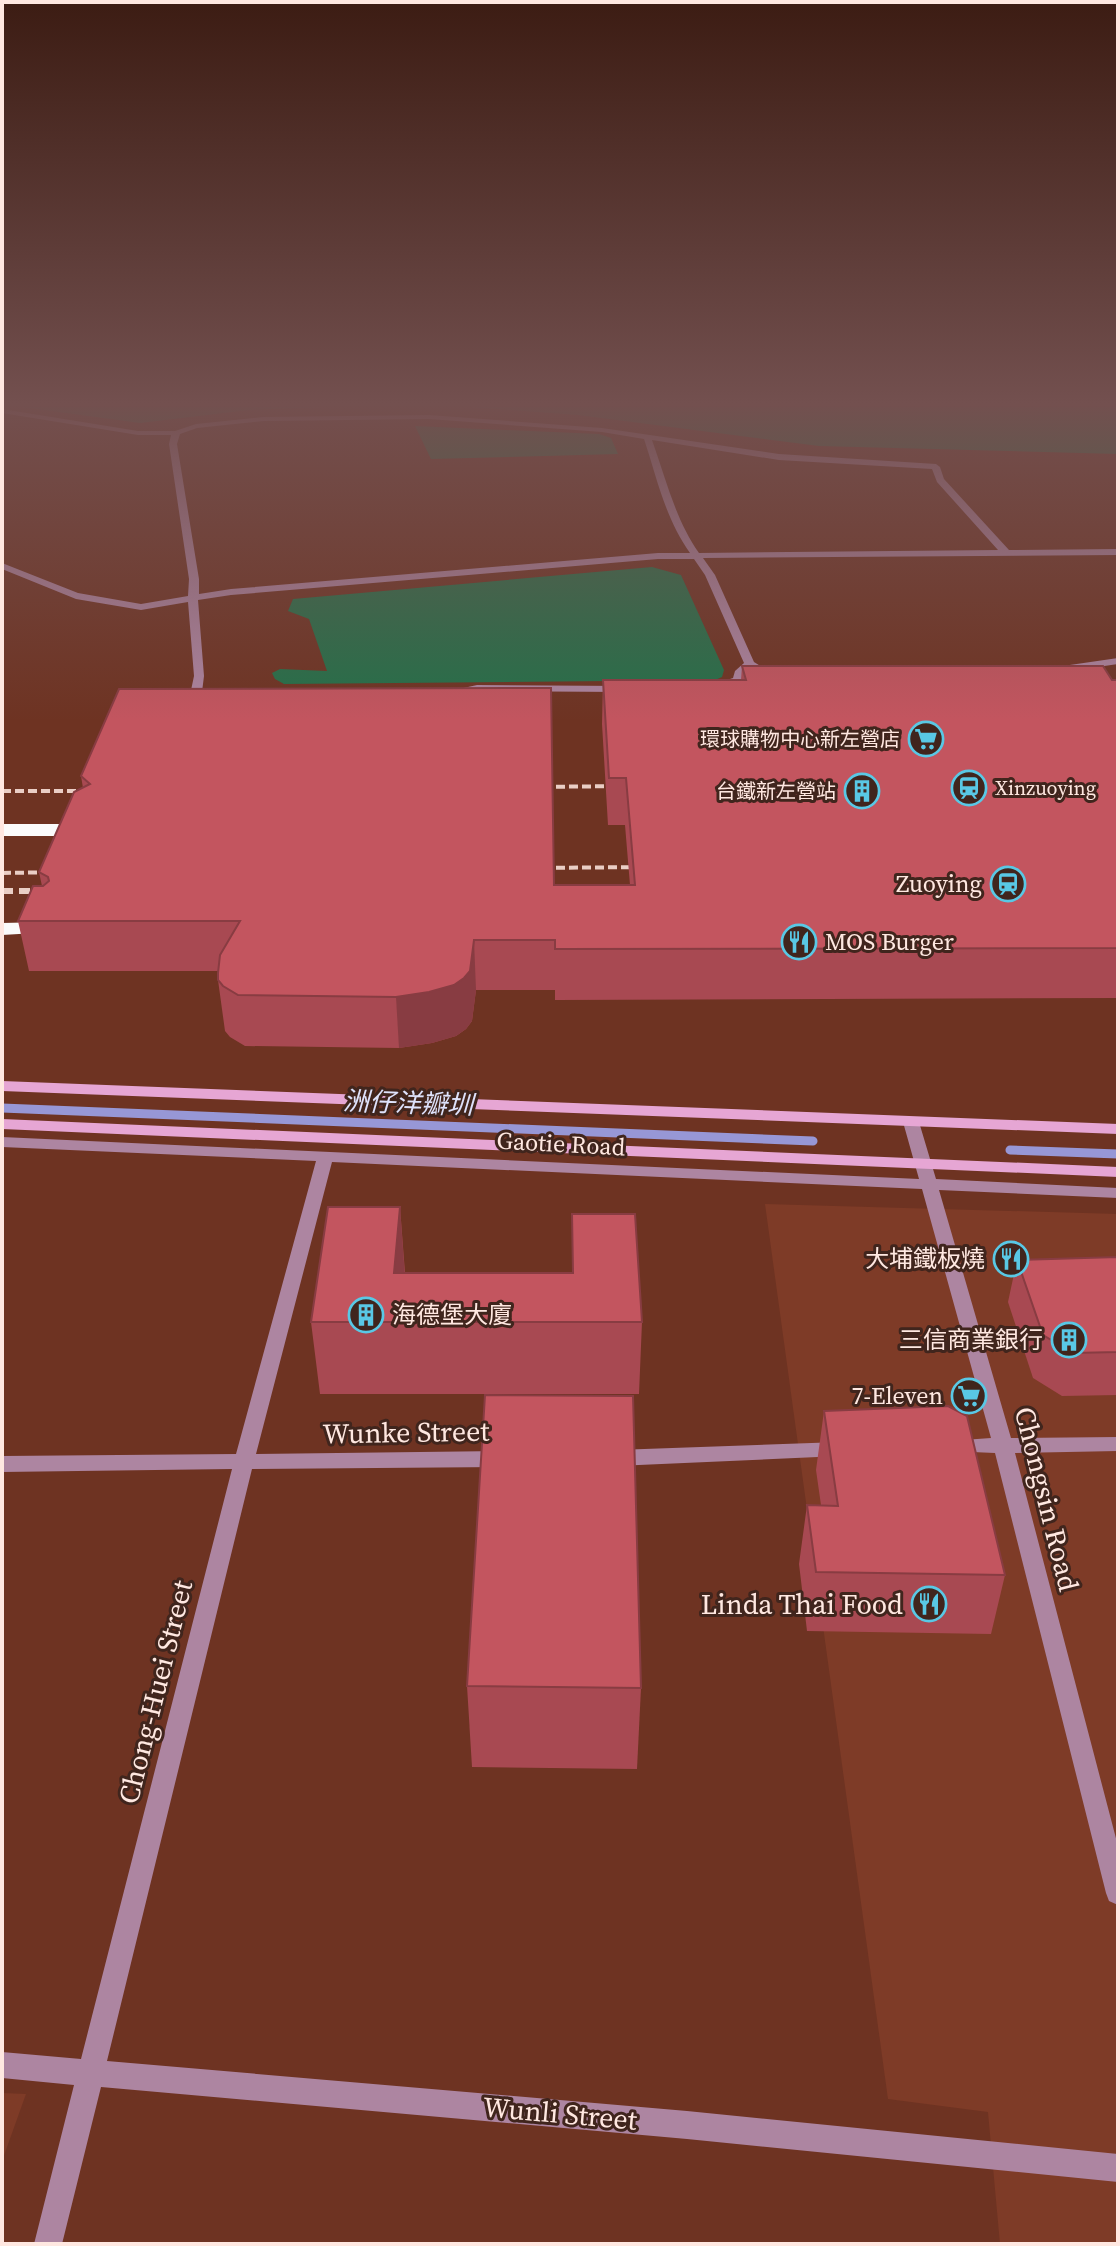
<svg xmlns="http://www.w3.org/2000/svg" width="1120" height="2246" viewBox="0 0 1120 2246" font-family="'Source Serif 4','Noto Sans TC',serif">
	<rect width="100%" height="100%" fill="#6e3322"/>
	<g fill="#7e3b27">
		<polygon points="765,1204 1118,1214 1118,2244 1000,2244 988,2112 888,2099"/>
		<polygon points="2,2093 26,2094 2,2161"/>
	</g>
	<g fill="#237049">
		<polygon points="22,407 323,407 249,410 140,423"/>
		<polygon points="470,407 1118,407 1118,454 819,446 578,415"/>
		<polygon points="415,426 599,434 611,438 618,454 431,459"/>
		<polygon points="652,567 681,575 724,670 722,677 715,680 284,684 275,679 272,673 280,669 327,671 309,619 288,611 293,599"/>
	</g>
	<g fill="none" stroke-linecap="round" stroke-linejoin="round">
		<g stroke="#9797d6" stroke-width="9">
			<polyline points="2,1108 813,1141"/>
			<polyline points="1010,1150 1118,1154"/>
		</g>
		<g fill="#ad85a1" fill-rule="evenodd">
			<path d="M2 409 138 431H175L196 424 264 417 429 415 602 428 779 454 936 464 940 467 944 479 1009 550 1118 549V555L703 558 715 575 754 662 762 667 757 670 751 668 744 674 742 682 715 688V684L733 678 735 671 744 663 705 575 694 559H658L231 595 198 600 204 676 202 692 215 695C209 700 196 700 190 695L194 676 188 602 141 610 76 599 2 569V563L78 593 141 604 188 596 189 579 169 444 171 435H138L2 413ZM429 419 602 432 644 439C657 478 665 518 690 553H658L231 589 199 594V579L177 444 180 434 197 428 264 421ZM652 440 779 460 932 469 937 482 998 550 699 553C675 519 666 479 652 440Z"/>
			<polygon points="1118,658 1118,664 1056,673 1051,670 1056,667"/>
			<polygon points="477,685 624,686 630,689 624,692 477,691 456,694 450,691"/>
			<polygon points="911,1117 919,1122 936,1179 1118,1188 1118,1198 939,1190 1011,1438 1118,1437 1118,1451 1015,1453 1118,1846 1118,1905 1109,1901 1106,1893 995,1453 949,1451 946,1446 949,1441 991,1438 922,1189 332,1162 256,1454 501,1451 508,1454 511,1459 508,1464 501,1467 252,1469 107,2061 687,2111 1118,2154 1118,2182 687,2139 101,2087 62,2244 34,2244 74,2085 2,2078 2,2052 81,2059 232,1469 2,1472 2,1456 236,1454 316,1161 2,1147 2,1137 919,1179 903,1122"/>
			<polygon points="840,1442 847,1444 850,1449 847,1454 840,1456 616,1466 609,1463 606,1458 609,1453 616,1450"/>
		</g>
		<g fill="#e6a6d4" fill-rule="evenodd">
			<polygon points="2,1081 1118,1124 1118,1134 2,1091"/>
			<polygon points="2,1119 1118,1167 1118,1177 2,1129"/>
		</g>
		<g fill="#fbfbfb" fill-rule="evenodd">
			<polygon points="2,824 86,824 95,830 86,836 2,836"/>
			<polygon points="46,922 56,928 53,932 2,935 2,923"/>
		</g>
		<g stroke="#eacec5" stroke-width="4" stroke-dasharray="9 4" stroke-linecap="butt">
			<polyline points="530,787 630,786"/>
			<polyline points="2,791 98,791"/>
			<polyline points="530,868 650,867"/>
			<polyline points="2,873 62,872"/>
		</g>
		<polyline stroke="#eacec5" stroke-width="6" stroke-dasharray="11 6" stroke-linecap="butt" points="2,891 54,891"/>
	</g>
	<g fill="#a84952">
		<polygon points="742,666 1118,680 1118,998 555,1000 555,990 476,990 472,1021 466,1029 456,1036 432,1043 399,1048 245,1046 230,1037 225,1031 218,980 218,971 29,971 18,921 42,886 39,872 83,788 81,776 554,885 630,885 625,825 608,825 602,724 603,680 741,680"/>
		<polygon points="400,1207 405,1273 572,1273 572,1214 642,1322 639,1394 320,1394 311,1322"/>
		<polygon points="1118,1257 1118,1395 1062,1396 1033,1378 1008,1302 1017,1260"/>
		<polygon points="824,1411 1005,1575 991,1634 807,1631 799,1564 807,1505 821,1505 816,1470"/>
		<polygon points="467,1686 641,1688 637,1769 472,1767"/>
	</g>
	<g fill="#883c42">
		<polygon points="474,940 476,990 472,1021 466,1029 456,1036 432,1043 399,1048 396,997"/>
		<polygon points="400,1207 405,1278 394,1273"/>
	</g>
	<g fill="#c3555f" stroke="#883c42" stroke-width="2">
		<polygon points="742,666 1103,666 1112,680 1118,680 1118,948 555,949 555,940 474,940 470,971 464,978 454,985 429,992 396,997 238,995 223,986 218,980 218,973 220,955 240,921 18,921 33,886 43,886 49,881 48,877 39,872 74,792 90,784 81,776 119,689 551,688 554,885 635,885 626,778 609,778 603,680 746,680"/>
		<polygon points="328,1207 400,1207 394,1273 573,1273 572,1214 635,1214 642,1322 311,1322"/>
		<polygon points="1118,1257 1118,1352 1073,1353 1043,1335 1017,1260"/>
		<polygon points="485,1395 633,1396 641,1688 467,1686"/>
		<polygon points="948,1406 967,1416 1005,1575 816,1572 807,1505 838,1506 824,1411"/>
	</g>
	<linearGradient id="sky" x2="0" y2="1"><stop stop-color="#3c1c13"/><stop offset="0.56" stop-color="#73504f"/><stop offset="1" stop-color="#73504f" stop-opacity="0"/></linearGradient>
	<rect width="1120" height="721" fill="url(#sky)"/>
	<defs>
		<g id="supermarket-ring" transform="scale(1.8)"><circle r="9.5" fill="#40251d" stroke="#59c8e5" stroke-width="1.5"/><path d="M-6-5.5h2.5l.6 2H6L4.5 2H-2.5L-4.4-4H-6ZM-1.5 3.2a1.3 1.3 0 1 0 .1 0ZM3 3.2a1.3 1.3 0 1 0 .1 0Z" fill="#59c8e5"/></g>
		<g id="station-ring" transform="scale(1.8)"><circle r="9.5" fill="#40251d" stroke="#59c8e5" stroke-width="1.5"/><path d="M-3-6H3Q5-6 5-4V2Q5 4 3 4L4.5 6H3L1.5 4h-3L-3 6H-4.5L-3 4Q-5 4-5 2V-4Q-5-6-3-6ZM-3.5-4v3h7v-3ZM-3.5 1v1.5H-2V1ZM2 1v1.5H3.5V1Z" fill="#59c8e5"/></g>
		<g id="building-ring" transform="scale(1.8)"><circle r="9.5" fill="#40251d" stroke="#59c8e5" stroke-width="1.5"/><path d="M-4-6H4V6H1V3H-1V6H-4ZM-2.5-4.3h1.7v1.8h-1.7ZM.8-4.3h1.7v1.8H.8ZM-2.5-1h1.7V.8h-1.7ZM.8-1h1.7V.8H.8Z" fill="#59c8e5"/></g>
		<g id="restaurant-ring" transform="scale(1.8)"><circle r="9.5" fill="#40251d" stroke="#59c8e5" stroke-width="1.5"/><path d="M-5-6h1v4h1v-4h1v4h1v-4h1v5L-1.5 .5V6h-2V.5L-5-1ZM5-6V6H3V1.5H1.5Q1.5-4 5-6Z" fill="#59c8e5"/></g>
	</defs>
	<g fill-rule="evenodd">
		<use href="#supermarket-ring" x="926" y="739"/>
		<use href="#station-ring" x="969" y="788"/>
		<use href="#building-ring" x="862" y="791"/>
		<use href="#station-ring" x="1008" y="884"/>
		<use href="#restaurant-ring" x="799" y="942"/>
		<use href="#restaurant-ring" x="1011" y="1259"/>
		<use href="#building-ring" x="366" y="1315"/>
		<use href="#building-ring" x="1069" y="1340"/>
		<use href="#supermarket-ring" x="969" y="1396"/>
		<use href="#restaurant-ring" x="929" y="1604"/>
	</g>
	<g text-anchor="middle" stroke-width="6" stroke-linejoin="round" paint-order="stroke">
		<g font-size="20" fill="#ffe8e1" stroke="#40251d" text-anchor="end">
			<text x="900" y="746">環球購物中心新左營店</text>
			<text x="995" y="795" text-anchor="start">Xinzuoying</text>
			<text x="836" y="798">台鐵新左營站</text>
		</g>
		<g font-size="24" fill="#ffe8e1" stroke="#40251d" text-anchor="end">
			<text x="982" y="892">Zuoying</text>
			<text x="825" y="950" text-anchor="start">MOS Burger</text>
			<text x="985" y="1267">大埔鐵板燒</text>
			<text x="392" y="1323" text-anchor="start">海德堡大廈</text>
			<text x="1043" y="1348">三信商業銀行</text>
			<text x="943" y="1404">7-Eleven</text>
		</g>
		<g font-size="24" fill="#ffe8e1" stroke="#40251d">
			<text transform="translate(561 1144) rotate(3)" y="8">Gaotie Road</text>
		</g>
		<g font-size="26" font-style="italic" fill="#dee2fb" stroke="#40251d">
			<text transform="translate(408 1103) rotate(2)" y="9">洲仔洋瓣圳</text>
		</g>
		<g font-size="28" fill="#ffe8e1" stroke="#40251d">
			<text transform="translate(406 1432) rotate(-1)" y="10">Wunke Street</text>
			<text transform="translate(1047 1499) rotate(76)" y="10">Chongsin Road</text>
			<text transform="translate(155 1692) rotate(-76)" y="10">Chong-Huei Street</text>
			<text transform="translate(560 2113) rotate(5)" y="10">Wunli Street</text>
		</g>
		<g font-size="28" fill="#ffe8e1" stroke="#40251d" text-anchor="end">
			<text x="903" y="1614">Linda Thai Food</text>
		</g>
	</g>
	<rect width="1120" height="2246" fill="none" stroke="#ffe8e1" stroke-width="8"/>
</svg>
